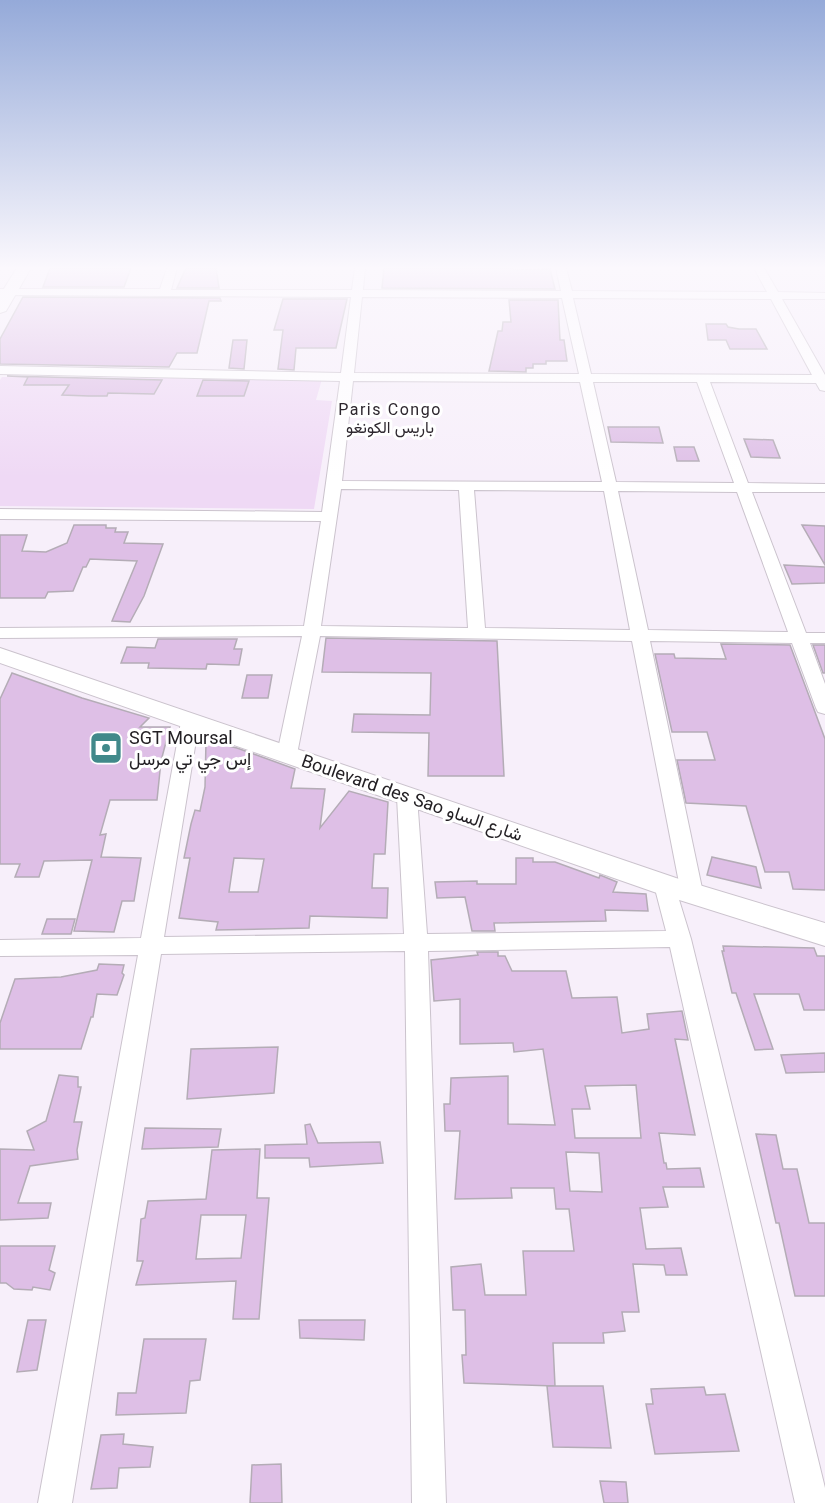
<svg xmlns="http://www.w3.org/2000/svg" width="825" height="1503" viewBox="0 0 825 1503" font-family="Georgia,Vazirmatn,serif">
	<rect width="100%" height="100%" fill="#f7effa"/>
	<polygon fill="#efd9f5" points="2,377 322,379 316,400 332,401 314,509 0,506 0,380"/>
	<g fill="#debfe6" stroke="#b4acb6" stroke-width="1.5" fill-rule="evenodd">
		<polygon points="50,268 131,268 124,287 43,287"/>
		<polygon points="186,268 216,268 219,288 177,288"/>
		<polygon points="384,268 513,268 514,270 550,269 555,289 382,288"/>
		<polygon points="23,297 220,298 221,301 209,301 197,353 177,353 169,367 0,364 0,339"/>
		<polygon points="283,299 347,299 336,348 296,348 294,370 278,369 283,330 274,330"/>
		<polygon points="509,300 558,300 560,340 564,340 567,361 546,361 546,364 533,364 533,368 526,368 526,372 489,371 498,331 502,331 503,322 511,322"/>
		<polygon points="706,324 726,324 728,327 739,329 756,329 767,349 730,349 726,340 708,340"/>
		<polygon points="233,340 247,340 244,369 229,368"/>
		<polygon points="7,376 162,380 154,394 108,393 107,396 89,396 62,395 69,385 24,385 28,377"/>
		<polygon points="203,380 249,381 244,396 197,396"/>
		<polygon points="608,427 659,427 663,443 611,442"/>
		<polygon points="744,439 773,440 780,458 751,457"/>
		<polygon points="674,447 694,447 699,461 677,461"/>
		<polygon points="74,525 106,525 106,528 116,528 115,532 128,532 124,543 163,544 144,596 130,622 112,621 137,561 90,559 86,567 83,567 73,591 48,592 45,598 0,598 0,535 27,535 22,551 46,552 67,543"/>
		<polygon points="802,525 825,526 825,565"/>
		<polygon points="784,565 825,567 825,583 792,584"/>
		<polygon points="326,638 497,641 504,776 428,776 429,733 352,732 354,714 430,715 431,673 322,672"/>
		<polygon points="158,639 237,639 234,649 242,649 239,665 207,664 206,669 148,668 149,663 121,663 127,647 155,648"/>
		<polygon points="721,644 790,645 825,739 825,890 793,889 789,872 765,872 746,806 686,803 677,760 715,760 707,732 672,732 655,654 674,654 675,658 726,659"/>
		<polygon points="813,645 825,645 825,673 823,673"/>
		<polygon points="12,673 82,698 149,718 140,727 170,727 161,761 157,800 110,800 100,835 106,834 101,857 141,858 134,901 122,901 114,932 74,931 92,860 44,861 39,877 15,877 20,864 0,864 0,699"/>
		<polygon points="247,675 272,675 268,698 242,698"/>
		<path d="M206 741 237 748 295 769 291 788 325 789 320 828 349 791 388 802 385 854H374L372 888H388L387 918 310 916 309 928 216 930 218 922 179 918 190 858H184L191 824 195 810 200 811 205 787ZM234 858 264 859 258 892H229Z"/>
		<polygon points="712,857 756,867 761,888 707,875"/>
		<polygon points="516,858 533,858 533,862 555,862 599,878 600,875 617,882 613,892 646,894 648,911 605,910 606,921 494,923 495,931 472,931 465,897 437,898 435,882 477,881 477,884 516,884"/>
		<polygon points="47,919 75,919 71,934 42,934"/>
		<polygon points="723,946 814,948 817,956 825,956 825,1010 804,1010 799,994 754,994 773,1049 755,1050 736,993 732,993 722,951 724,951"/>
		<path d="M477 952H498V956H505L512 971H566L572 998 617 997 622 1033 649 1029 647 1014 682 1011 688 1040 675 1039 695 1135 659 1133 664 1163H666L667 1169 700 1168 704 1187H663L668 1207 640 1208 646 1249 681 1248 687 1275H666L664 1265 633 1264 639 1312H622L625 1331 603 1333 604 1343H553L555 1386 464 1383 462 1355H466L465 1310H453L451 1267 481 1264 485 1295H526L523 1251H574L569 1209H556L554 1188H511L512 1198 455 1199 460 1131H445L444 1104H450L451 1078 508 1076V1124L555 1125 543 1049 514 1052 513 1043 460 1044V999L434 1001 431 960 478 955ZM636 1085 641 1138H575L572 1109H590L585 1086ZM566 1152 599 1153 602 1192 570 1191Z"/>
		<polygon points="99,964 124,965 122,973 124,975 117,995 97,994 93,1017 91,1017 81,1049 0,1049 0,1023 15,979 61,977 97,970"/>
		<polygon points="278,1047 274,1093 187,1099 191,1049"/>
		<polygon points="825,1053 825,1072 786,1073 781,1055"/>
		<polygon points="59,1075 78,1077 78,1087 81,1087 74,1122 82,1122 77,1150 78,1159 30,1166 18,1203 51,1203 48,1218 0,1220 0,1149 34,1150 27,1131 46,1121"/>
		<polygon points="310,1124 318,1143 380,1142 383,1163 310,1167 309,1158 265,1158 265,1145 307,1144 305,1125"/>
		<polygon points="145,1128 221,1129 218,1147 142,1149"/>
		<polygon points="756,1134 776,1135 783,1169 797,1169 809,1223 825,1223 825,1296 795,1296 779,1223 776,1223"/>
		<path d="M260 1149 257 1198H269L259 1319H233L236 1281 136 1285 143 1261H137L141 1219 145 1218 148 1201 206 1199 212 1150ZM201 1215H246L241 1258 196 1259Z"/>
		<polygon points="0,1246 55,1246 49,1270 55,1273 50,1290 33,1287 32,1290 14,1289 6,1283 0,1283"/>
		<polygon points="28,1320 46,1320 37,1370 17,1372"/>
		<polygon points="299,1320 365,1320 364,1340 300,1338"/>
		<polygon points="144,1339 206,1339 200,1380 190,1381 186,1413 116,1415 118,1393 136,1393"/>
		<polygon points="547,1386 603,1386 611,1448 553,1447"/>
		<polygon points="704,1387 706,1395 725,1394 739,1451 655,1454 646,1404 653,1404 651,1389"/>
		<polygon points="124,1434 123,1444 153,1447 150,1467 119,1468 117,1488 91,1489 101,1435"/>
		<polygon points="281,1464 282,1503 250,1503 252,1465"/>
		<polygon points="600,1481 626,1482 628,1503 604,1503"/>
	</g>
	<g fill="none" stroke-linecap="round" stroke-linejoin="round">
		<g stroke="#cbc3cd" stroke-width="2">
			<g id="street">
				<path d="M167 268H177L171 290H352L355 268H365L363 290 561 291 556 268H566L572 291 767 292 754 268H764L778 292 825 293V299H782L825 375V391L820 390 816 383 710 382 748 483 825 484V492H752L806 633H825V643H810L825 684V714L818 712 816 708 792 643 650 641 703 893 700 898 692 901 684 898 681 893 632 641 320 636 297 754 294 758H280L277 754 302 636 0 638V628L304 626 321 521 0 519V509L322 512 340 381 0 374V366L341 373 351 297 0 295V289H160ZM362 297 562 298 579 374 354 373ZM573 298 771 299 812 375 591 374ZM353 381 580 382 602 482 342 481ZM593 382H697L734 483 616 482ZM341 489 459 490 468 628 321 626ZM474 490 604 491 630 630 485 628ZM618 491 737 492 788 632 648 630Z"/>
				<polygon points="190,716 197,718 199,722 164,937 404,934 397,797 400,792 407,790 414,792 417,797 427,934 666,931 654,885 657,880 665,877 673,880 691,939 825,1488 825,1503 795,1503 670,947 428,951 446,1503 412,1503 405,951 161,954 72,1503 38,1503 138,955 0,956 0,940 141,938 181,722 183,718"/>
			</g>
		</g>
		<g stroke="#cbc3cd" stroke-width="2">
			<g id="secondary">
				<polygon points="17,268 31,268 6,311 0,313 0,295"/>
				<polygon points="0,648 676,878 825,923 825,946 654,892 0,663"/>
			</g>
		</g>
		<use href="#street" fill="#fff" fill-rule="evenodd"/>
		<use href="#secondary" fill="#fff" fill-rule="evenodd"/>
	</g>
	<linearGradient id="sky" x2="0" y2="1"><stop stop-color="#95aad9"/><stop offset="0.56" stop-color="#fbf8fd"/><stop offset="1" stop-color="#fbf8fd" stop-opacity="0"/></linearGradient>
	<rect width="825" height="478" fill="url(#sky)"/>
	<defs>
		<g id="bank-square" transform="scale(1.725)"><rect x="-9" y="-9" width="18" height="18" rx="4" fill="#41898a" stroke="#fff"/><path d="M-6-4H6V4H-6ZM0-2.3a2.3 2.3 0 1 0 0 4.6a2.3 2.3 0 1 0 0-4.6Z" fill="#fff"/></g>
	</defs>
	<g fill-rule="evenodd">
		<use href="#bank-square" x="106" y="748"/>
	</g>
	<g text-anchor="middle" stroke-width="6" stroke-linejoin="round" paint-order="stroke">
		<g font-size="16" letter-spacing="1.5" fill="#2d272e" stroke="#fff">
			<text x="390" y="415">Paris Congo<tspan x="390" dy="18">باريس الكونغو</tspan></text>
		</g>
		<g font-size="18" fill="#232024" stroke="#fff" text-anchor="start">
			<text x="129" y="744">SGT Moursal<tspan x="129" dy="21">إس جي تي مرسل</tspan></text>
		</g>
		<g font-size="18" fill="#232024" stroke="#fff">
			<text transform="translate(412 798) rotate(19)" y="6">Boulevard des Sao شارع الساو</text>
		</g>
	</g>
</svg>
